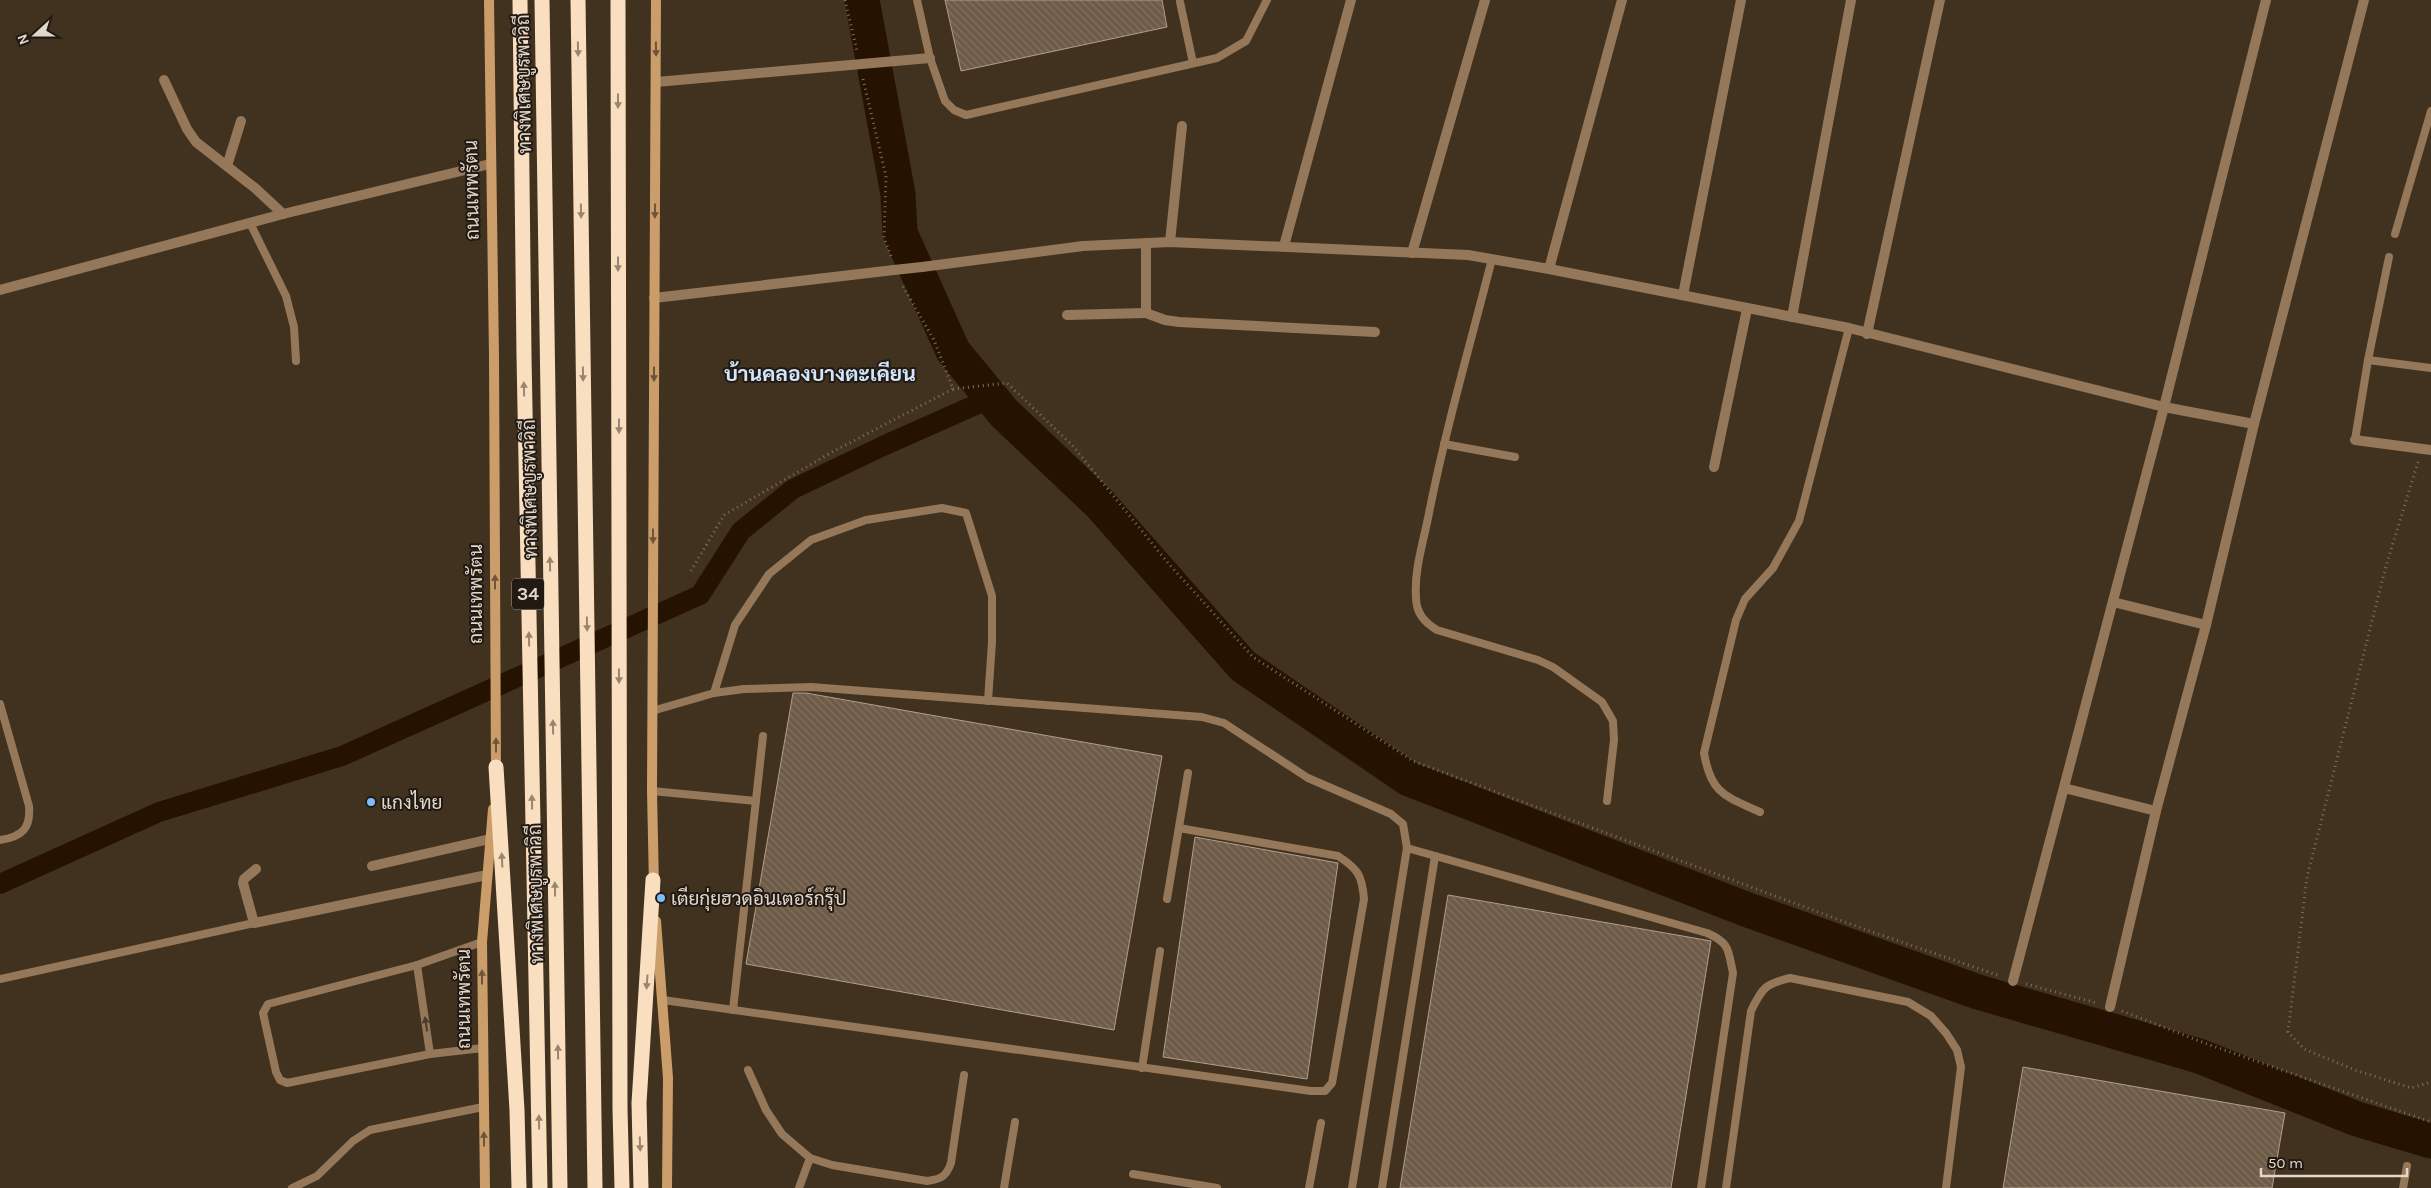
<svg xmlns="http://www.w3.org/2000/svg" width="2431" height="1188" viewBox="0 0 2431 1188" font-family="Karla,Sarabun,sans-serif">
	<defs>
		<pattern id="building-back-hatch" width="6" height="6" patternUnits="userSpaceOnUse" patternTransform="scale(1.25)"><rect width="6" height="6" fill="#6e5b48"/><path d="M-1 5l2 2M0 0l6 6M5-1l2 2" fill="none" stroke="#827261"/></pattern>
	</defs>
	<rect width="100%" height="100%" fill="#41311f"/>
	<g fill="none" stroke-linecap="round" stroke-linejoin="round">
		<polyline stroke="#261200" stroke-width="20" points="0,884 159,812 342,756 700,595 741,531 793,489 883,446 991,398"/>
		<polyline stroke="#261200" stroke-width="35" points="862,0 898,194 900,233 953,351 1004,413 1100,504 1243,666 1409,779 1748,910 1978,992 2199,1056 2357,1119 2431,1141"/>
	</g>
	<g fill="url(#building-back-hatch)" stroke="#b29e89">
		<polygon points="945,0 1162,0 1167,27 961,71"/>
		<polygon points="793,693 806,693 1162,756 1114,1030 746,964"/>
		<polygon points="1195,837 1338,863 1307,1079 1163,1057"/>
		<polygon points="1448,895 1711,941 1671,1188 1400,1188"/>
		<polygon points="2023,1067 2285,1113 2272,1188 2003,1188"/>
	</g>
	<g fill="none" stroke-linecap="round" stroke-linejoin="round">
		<g stroke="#7e7061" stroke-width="3" stroke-dasharray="1 4" stroke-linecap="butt">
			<polyline points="845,0 857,51"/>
			<polyline points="863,79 886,176 884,238 891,256"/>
			<polyline points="953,389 1007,383 1072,445 1168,563 1253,657 1413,761 1861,928 2000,976"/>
			<polyline points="2418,462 2386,566 2307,877 2288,1032 2304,1049 2355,1070 2411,1088 2431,1082"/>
			<polyline points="691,571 724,515 834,451 953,389 934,340 901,283"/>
			<polyline points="2026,984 2097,1003"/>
			<polyline points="2122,1011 2207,1044 2431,1122"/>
		</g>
		<g stroke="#947859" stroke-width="8">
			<polyline points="917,0 930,58 945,101 954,110 966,115 1217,58 1246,41 1267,0"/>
			<polyline points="1180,2 1193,63"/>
			<polyline points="250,223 286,296 294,327 296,361"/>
			<polyline points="2395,234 2431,111"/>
			<path d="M1492 259C1470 345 1445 431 1428 518 1423 543 1414 571 1416 597 1416 613 1424 622 1437 630L1538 660 1553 667 1602 702 1613 721 1614 740 1607 801"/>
			<polyline points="2368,360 2431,368"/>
			<polyline points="2355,440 2368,360 2389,257"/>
			<polyline points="1444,444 1515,457"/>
			<polyline points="714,693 735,625 769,574 811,540 866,520 942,508 966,513 992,596 992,642 988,701"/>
			<path d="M0 704 29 806C31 828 22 837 0 840"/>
			<polyline points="652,711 714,693 744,689 811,687 1202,717 1224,723 1308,778 1391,814 1403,824 1407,848 1352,1188"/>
			<polyline points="652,791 756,801"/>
			<path d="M1760 812C1725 796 1711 794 1704 753L1736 620 1745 599 1773 568 1799 521 1849 328"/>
			<path d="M1407 848 1707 933C1730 943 1728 950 1733 973L1701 1188"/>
			<polyline points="1167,899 1188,773"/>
			<polyline points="482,942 417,965 430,1054 483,1048"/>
			<polyline points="417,965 268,1004 263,1013 276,1072 280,1080 287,1083 430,1054"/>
			<polyline points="0,979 254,923"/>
			<path d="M663 1000 1311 1091H1325L1332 1083 1364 899C1362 875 1358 869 1338 856L1179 828"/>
			<polyline points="733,1010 763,736"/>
			<polyline points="1142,1068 1160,951"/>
			<path d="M748 1070 766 1110 782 1134 810 1158 832 1165 927 1181C941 1179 946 1177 951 1163L964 1075"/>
			<polyline points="1133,1174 1217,1188"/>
			<polyline points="292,1188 317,1176 353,1141 370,1130 483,1107"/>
			<polyline points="799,1188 810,1158"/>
			<polyline points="1004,1188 1015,1122"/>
			<polyline points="1309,1188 1321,1123"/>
			<polyline points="1382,1188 1435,856"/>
			<path d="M1726 1188 1751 1011C1762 988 1765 984 1790 978L1908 1002 1931 1016 1946 1033 1957 1050 1961 1067 1946 1188"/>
			<polyline points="2403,1188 2407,1166"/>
		</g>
		<g stroke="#947859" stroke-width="10">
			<polyline points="164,80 187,129 196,142 255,188 283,214"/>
			<polyline points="656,82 930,58"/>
			<polyline points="227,166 241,121"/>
			<polyline points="1170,242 1182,126"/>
			<polyline points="1146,243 1146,313 1165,320 1179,322 1375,332"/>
			<polyline points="1284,246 1351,0"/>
			<polyline points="1412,253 1485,0"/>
			<polyline points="922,267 1083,246 1170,242 1468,255 1549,269 1849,328 2164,407 2254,424"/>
			<polyline points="1549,269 1622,0"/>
			<polyline points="0,290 283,214 490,164"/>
			<polyline points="1683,295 1741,0"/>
			<polyline points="654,298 894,270"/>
			<polyline points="1067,315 1146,313"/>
			<polyline points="1792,317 1851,0"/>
			<polyline points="1867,334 1940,0"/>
			<polyline points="2355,440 2431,450"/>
			<polyline points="1714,467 1747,309"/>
			<polyline points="2113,602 2206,625"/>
			<polyline points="2064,788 2156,811"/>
			<polyline points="372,866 490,839"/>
			<polyline points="256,869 244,879 243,883 254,923 487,875"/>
			<polyline points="2013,981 2164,407 2266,0"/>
			<polyline points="2110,1007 2156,811 2206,625 2254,424 2364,0"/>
		</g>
		<g stroke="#cb9d6b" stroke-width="10">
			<polyline points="489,0 494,357 496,773"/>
			<polyline points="654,886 652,791 656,0"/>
			<polyline points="656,921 668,1078 667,1188"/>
			<polyline points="485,1188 482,942 493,809"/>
		</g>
		<g stroke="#fadec0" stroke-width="15">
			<polyline points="520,0 524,356 540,1188"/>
			<polyline points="542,0 560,1188"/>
			<polyline points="578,0 595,1188"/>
			<polyline points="618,0 620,1109 622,1188"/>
			<polyline points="496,767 517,1110 519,1188"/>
			<polyline points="641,1188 639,1103 653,880"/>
		</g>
		<polyline stroke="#947859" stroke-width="10" points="894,270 922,267"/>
	</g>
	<defs><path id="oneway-solid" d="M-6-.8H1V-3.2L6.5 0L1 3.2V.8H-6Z" transform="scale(1.25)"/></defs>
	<g fill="#998672">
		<use href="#oneway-solid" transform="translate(578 49) rotate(89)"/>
		<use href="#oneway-solid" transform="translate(618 101) rotate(90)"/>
		<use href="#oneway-solid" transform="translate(581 211) rotate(89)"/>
		<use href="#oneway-solid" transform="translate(618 264) rotate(90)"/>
		<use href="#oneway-solid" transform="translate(583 374) rotate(89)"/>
		<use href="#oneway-solid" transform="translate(524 389) rotate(-91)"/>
		<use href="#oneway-solid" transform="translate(619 426) rotate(90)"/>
		<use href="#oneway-solid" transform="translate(550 564) rotate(-91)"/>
		<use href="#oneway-solid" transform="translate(587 624) rotate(89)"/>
		<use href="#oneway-solid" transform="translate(529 639) rotate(-91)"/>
		<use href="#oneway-solid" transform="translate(619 676) rotate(90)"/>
		<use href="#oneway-solid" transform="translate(553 727) rotate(-91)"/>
		<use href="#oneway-solid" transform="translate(532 802) rotate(-91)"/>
		<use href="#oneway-solid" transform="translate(502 860) rotate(-93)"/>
		<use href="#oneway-solid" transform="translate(555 889) rotate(-91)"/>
		<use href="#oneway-solid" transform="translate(647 982) rotate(94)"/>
		<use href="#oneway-solid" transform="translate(558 1052) rotate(-91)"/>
		<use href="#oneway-solid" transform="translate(539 1122) rotate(-91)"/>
		<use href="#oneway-solid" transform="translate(640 1144) rotate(88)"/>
	</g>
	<g fill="#6e553a">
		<use href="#oneway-solid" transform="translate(656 49) rotate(89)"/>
		<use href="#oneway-solid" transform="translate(655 211) rotate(91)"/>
		<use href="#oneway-solid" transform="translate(654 374) rotate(90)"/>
		<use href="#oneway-solid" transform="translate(653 536) rotate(90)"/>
		<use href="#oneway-solid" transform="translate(495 582) rotate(-90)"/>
		<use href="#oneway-solid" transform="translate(496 745) rotate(-90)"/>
		<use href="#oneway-solid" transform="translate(482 977) rotate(-90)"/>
		<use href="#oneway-solid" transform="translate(484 1139) rotate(-91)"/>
	</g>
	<use fill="#4a3b2b" href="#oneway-solid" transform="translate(426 1024) rotate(-99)"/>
	<g fill="#7ebdf9" stroke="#221a12" stroke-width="2">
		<circle cx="371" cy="802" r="5"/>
		<circle cx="661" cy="898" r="5"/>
	</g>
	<g text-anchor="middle" stroke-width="4" stroke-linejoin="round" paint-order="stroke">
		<rect fill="#221a12" stroke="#a89e94" stroke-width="1" x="512" y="578.5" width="32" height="31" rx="4"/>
		<g font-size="18" font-weight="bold" fill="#e2d7cc">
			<text x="528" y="600">34</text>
		</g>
		<g font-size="19" fill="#e2d7cc" stroke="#221a12">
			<text transform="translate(523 84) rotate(-91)" y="7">ทางพิเศษบูรพาวิถี</text>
			<text transform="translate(471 190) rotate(-91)" y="7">ถนนเทพรัตน</text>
			<text transform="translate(529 489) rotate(-91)" y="7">ทางพิเศษบูรพาวิถี</text>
			<text transform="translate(475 594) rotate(-90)" y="7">ถนนเทพรัตน</text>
			<text transform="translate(535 894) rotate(-91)" y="7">ทางพิเศษบูรพาวิถี</text>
			<text transform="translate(463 999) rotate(-90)" y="7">ถนนเทพรัตน</text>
		</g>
		<g font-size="19" fill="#e2d7cc" stroke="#221a12" text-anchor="start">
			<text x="381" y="809">แกงไทย</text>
			<text x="671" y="905">เตียกุ่ยฮวดอินเตอร์กรุ๊ป</text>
		</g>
		<g font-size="21" font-weight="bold" fill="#cfe6fd" stroke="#221a12">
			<text x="820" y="381">บ้านคลองบางตะเคียน</text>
		</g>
	</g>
	<g transform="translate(35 35) rotate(249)" stroke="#221a12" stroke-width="4" paint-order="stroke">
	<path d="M0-4L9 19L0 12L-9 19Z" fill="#e2d7cc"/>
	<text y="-8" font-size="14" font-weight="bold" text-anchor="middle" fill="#e2d7cc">N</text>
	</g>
	<path d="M2261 1168v8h146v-8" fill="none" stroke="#e2d7cc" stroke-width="2.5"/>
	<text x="2268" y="1168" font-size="15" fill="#e2d7cc" stroke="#221a12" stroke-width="4" paint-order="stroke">50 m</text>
</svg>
